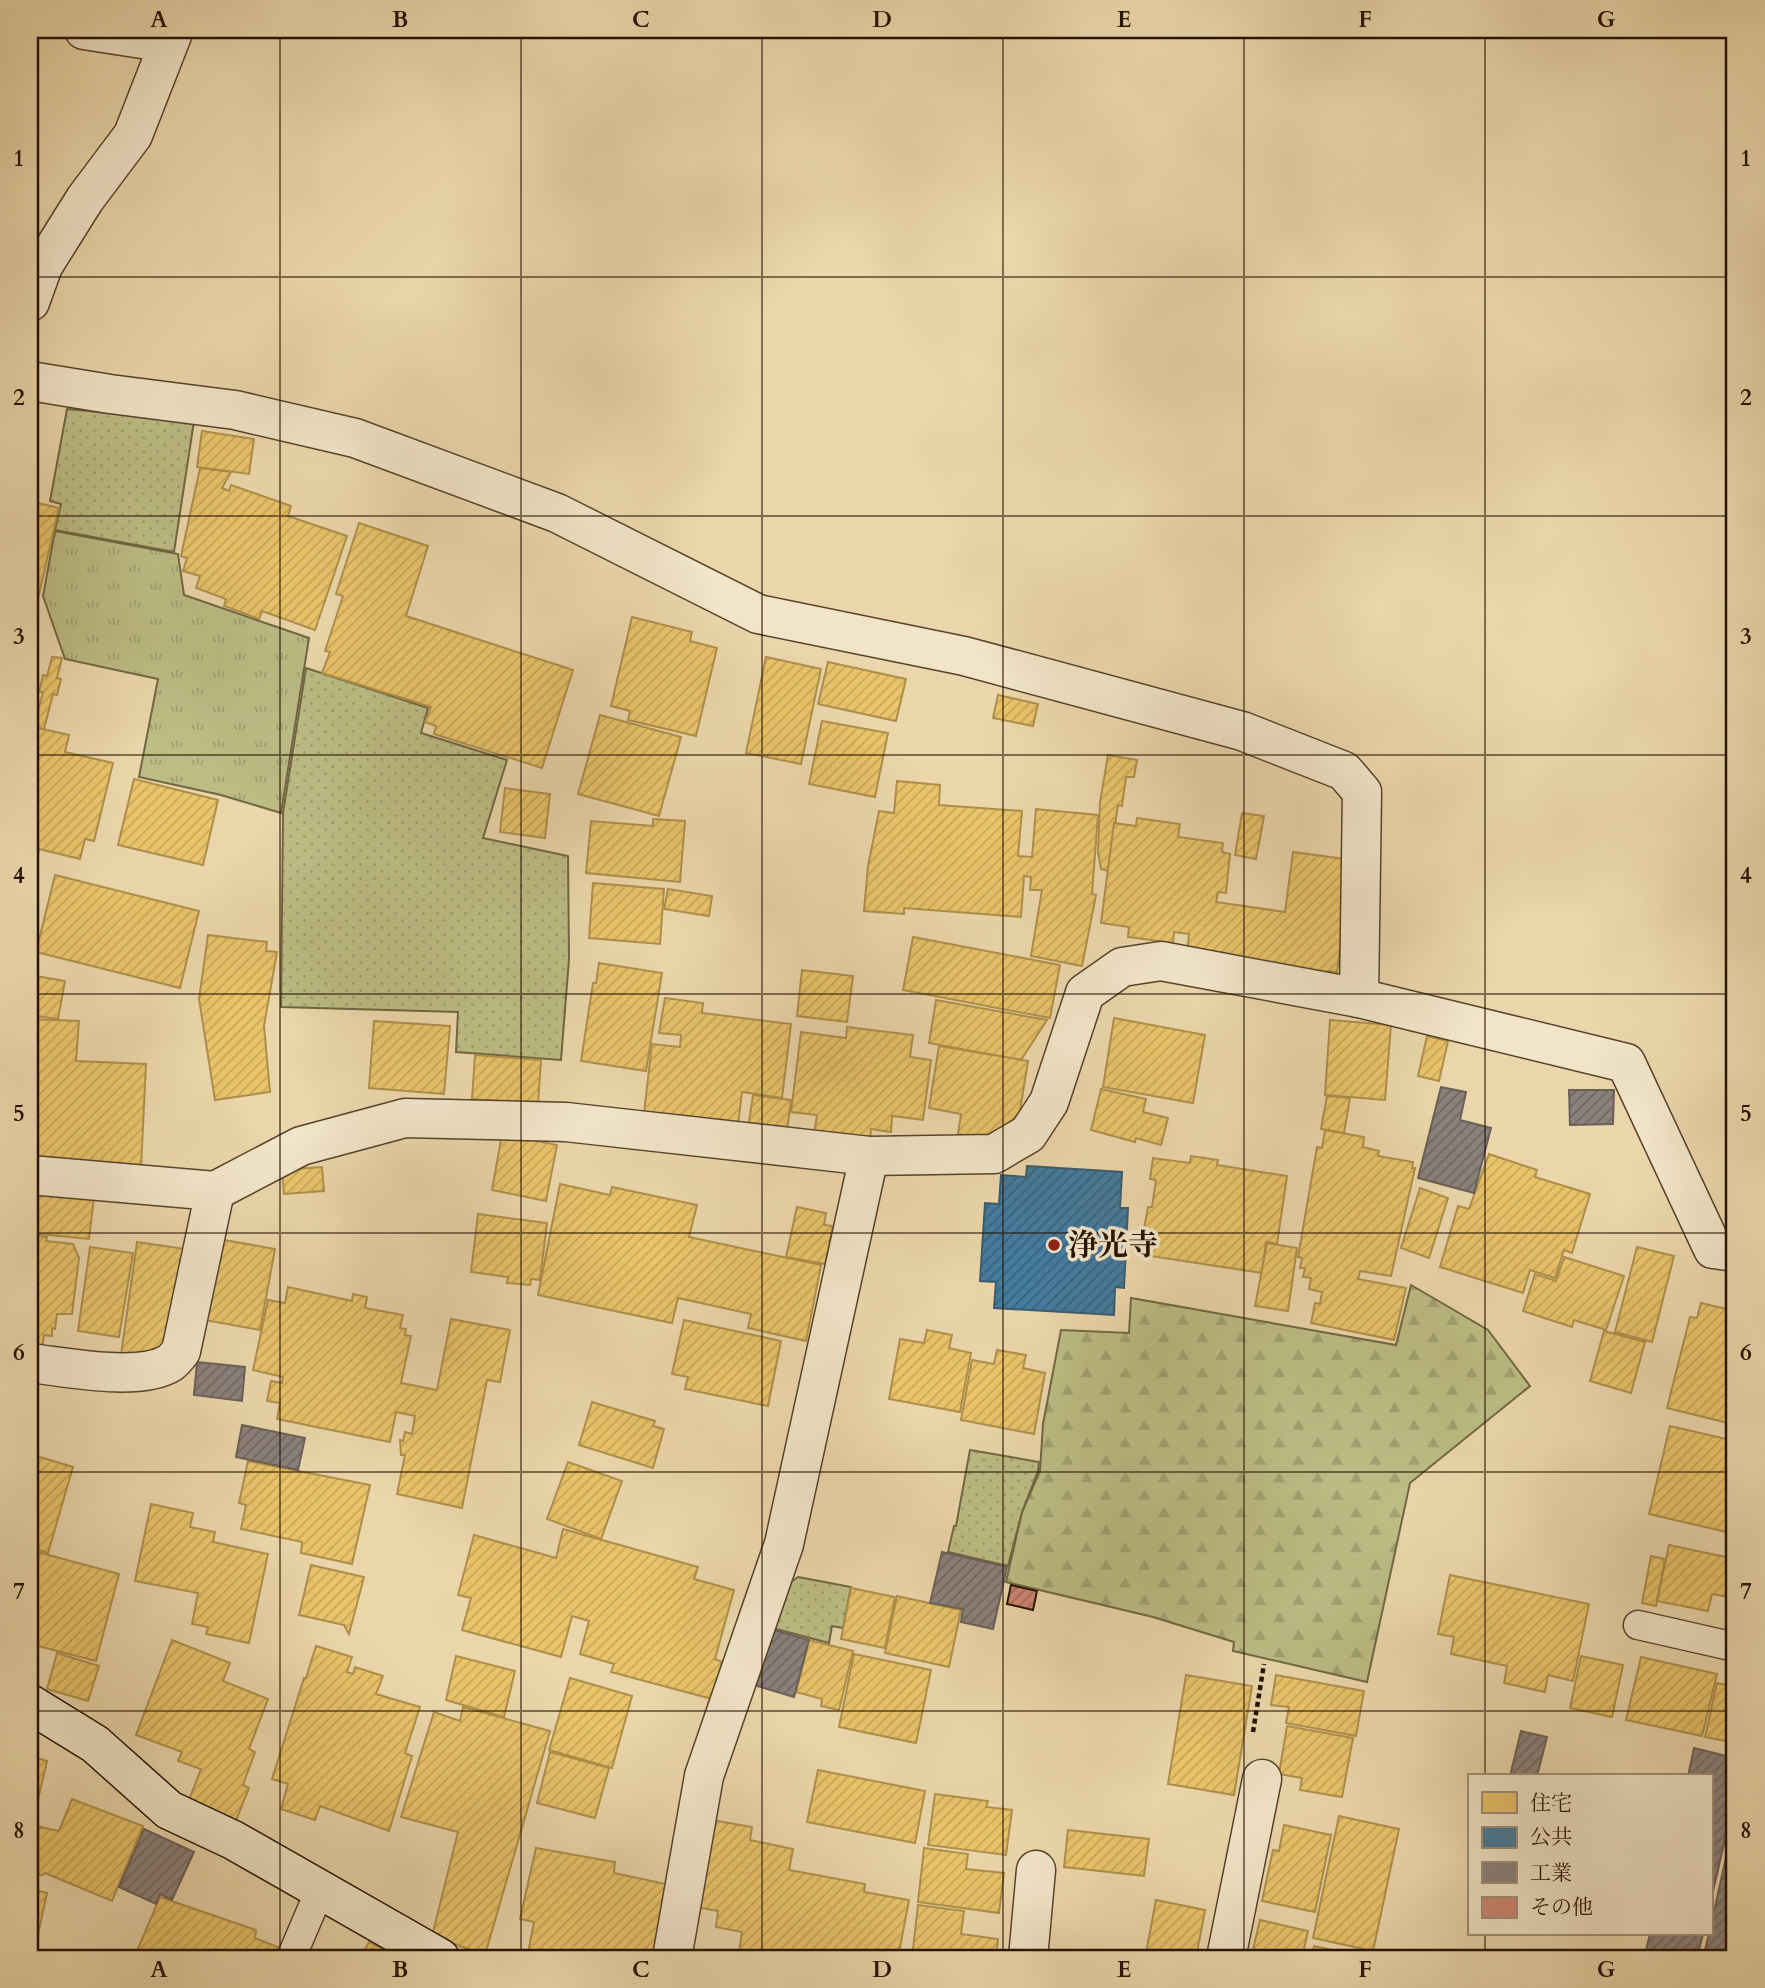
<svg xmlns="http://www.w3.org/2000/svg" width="1765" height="1988" viewBox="0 0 1765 1988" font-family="Cardo,'Noto Serif JP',serif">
	<defs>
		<pattern id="grass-tufts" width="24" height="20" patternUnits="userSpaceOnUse" patternTransform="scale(1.75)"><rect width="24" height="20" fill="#bcbc85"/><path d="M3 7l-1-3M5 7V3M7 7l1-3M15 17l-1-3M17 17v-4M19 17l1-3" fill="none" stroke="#a1a171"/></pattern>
		<pattern id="forest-firs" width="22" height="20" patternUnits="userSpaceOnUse" patternTransform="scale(1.75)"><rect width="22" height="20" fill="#bcbc85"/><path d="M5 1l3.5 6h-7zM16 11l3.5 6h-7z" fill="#a1a171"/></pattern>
		<pattern id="garden-dots" width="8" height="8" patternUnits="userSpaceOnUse" patternTransform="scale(1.75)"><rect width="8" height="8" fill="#bcbc85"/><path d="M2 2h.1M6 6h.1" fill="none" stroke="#a1a171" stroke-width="1.8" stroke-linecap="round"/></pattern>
		<pattern id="homes-hatch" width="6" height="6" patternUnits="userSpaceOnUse" patternTransform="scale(1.75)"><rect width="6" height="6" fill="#e9c46a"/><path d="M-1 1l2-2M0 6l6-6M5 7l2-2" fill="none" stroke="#c8a75a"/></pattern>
		<pattern id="public-hatch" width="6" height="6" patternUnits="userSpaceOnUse" patternTransform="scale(1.75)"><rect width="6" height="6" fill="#457b9d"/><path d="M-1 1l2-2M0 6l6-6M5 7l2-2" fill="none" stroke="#39637e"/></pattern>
		<pattern id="industry-hatch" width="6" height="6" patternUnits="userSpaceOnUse" patternTransform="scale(1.75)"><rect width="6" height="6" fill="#8a817c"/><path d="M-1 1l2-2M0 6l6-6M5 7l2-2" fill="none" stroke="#716863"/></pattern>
		<pattern id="building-hatch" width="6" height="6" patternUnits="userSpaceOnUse" patternTransform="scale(1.75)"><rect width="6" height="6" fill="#ce8573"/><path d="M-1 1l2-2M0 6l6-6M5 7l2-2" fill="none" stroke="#a76b5c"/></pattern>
	</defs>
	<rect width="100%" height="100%" fill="#ead6aa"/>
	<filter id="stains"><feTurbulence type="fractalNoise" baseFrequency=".00286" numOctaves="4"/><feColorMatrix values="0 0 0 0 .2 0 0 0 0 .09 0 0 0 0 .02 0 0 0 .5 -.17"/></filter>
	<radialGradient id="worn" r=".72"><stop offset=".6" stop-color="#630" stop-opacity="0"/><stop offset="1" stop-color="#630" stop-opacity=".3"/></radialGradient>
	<polygon fill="url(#grass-tufts)" stroke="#706742" stroke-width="2" points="55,531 178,554 184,595 309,638 281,813 221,795 139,777 158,679 65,659 43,596"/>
	<polygon fill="url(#forest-firs)" stroke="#706742" stroke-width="2" points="1411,1285 1488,1330 1530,1386 1410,1483 1367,1682 1233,1651 1234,1642 1153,1617 1006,1582 1022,1512 1040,1471 1043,1424 1061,1330 1129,1333 1131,1298 1396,1345"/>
	<g fill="url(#garden-dots)" stroke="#706742" stroke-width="2">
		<polygon points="67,409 194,421 174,552 55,530 61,504 50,501"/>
		<polygon points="306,668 428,708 421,733 507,760 483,838 568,856 569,959 561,1060 456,1052 458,1012 281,1007 283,813"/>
		<polygon points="970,1450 1039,1462 1038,1471 1022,1512 1008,1566 948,1552 954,1526 956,1526"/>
		<polygon points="798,1577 851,1587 843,1628 832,1626 829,1643 765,1626 778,1591"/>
	</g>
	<g fill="url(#homes-hatch)" stroke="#ae8f4a" stroke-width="2">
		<polygon points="202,431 254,439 249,474 197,467"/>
		<polygon points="200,468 231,472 222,488 229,491 231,485 291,506 288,516 347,536 315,630 262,611 259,619 224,606 226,599 196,588 200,576 183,571 187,558 181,556"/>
		<polygon points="30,501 59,508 37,603 30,602"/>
		<polygon points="359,523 428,546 406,616 573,670 542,768 434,734 436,726 425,722 431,707 322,673 330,652 325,651 343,596 336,594"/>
		<polygon points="632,617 692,632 690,641 717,648 696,736 628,720 630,711 611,706"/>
		<polygon points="52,657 62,658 57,678 61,679 57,695 53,694 44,729 34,727 43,692 39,692 43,675 47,676"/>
		<polygon points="766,657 821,669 801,764 746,753"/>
		<polygon points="828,662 906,679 896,721 818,704"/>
		<polygon points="998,695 1038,704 1033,726 993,718"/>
		<polygon points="600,715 681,737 659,816 578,794"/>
		<polygon points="822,721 888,733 875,797 809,784"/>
		<polygon points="30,726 69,735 65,752 113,763 94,841 85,839 80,859 39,849 37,861 30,859"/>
		<polygon points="1108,755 1137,760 1134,777 1126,777 1122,806 1118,805 1108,871 1101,869 1098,852 1100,802"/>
		<polygon points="134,779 218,800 203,865 118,845"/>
		<polygon points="897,781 940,785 939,805 1022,811 1018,856 1032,857 1036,809 1098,815 1092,894 1096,895 1082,966 1031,956 1042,890 1030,890 1031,877 1024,876 1021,917 904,908 904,914 864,911 868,866 879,811 894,813"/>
		<polygon points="505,788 550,794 545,838 500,832"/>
		<polygon points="1242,813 1264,816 1256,859 1235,855"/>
		<polygon points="1137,818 1180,824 1178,837 1223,843 1222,852 1230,854 1226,893 1218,892 1216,902 1285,912 1293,852 1344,859 1346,904 1337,972 1327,971 1326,977 1187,955 1189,934 1174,932 1173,943 1128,937 1129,927 1101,923 1114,823 1136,826"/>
		<polygon points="653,819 685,821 680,882 586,873 591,821 653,826"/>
		<polygon points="55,875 199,911 180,988 36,952"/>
		<polygon points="593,883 664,889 660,944 589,938"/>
		<polygon points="668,889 712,896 709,916 664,909"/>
		<polygon points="208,935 267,942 266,951 277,952 264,1026 270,1092 215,1100 199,999"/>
		<polygon points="913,937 1060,965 1050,1018 903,990"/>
		<polygon points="599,963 662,973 646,1071 581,1061 593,983 596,983"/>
		<polygon points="802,970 853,976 847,1022 797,1016"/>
		<polygon points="30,975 65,981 58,1019 30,1015"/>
		<polygon points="665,998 703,1003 702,1013 791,1024 782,1098 742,1092 738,1125 644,1113 652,1044 680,1047 681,1035 659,1033"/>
		<polygon points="936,1000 1047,1020 1021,1060 929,1043"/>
		<polygon points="1114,1018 1205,1035 1193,1103 1103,1087"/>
		<polygon points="30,1019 79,1021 76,1061 146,1064 141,1168 30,1163"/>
		<polygon points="1330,1020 1391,1025 1385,1100 1325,1095"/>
		<polygon points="374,1021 450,1026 444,1094 369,1088"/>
		<polygon points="847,1027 913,1035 910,1057 931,1060 923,1120 892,1116 891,1132 871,1129 870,1141 814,1134 817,1115 791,1112 801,1032 846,1038"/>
		<polygon points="1427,1036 1448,1041 1439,1081 1418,1076"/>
		<polygon points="939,1046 1028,1061 1018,1123 992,1140 958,1134 961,1114 929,1108"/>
		<polygon points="475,1055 541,1060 538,1104 472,1099"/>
		<polygon points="1101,1089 1146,1099 1143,1112 1168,1118 1161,1145 1136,1138 1135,1142 1091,1130"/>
		<polygon points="753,1095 791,1100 786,1139 747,1135"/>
		<polygon points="1327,1096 1350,1098 1344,1133 1321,1129"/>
		<polygon points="1325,1130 1364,1137 1363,1147 1379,1151 1378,1156 1413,1162 1412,1168 1415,1168 1391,1276 1360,1271 1358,1279 1406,1288 1394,1340 1311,1323 1315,1303 1320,1304 1322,1292 1309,1289 1311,1278 1303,1277 1305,1268 1300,1268 1302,1258 1298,1257 1317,1147 1322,1148"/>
		<polygon points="502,1134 557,1145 546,1201 492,1190"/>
		<polygon points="1489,1154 1537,1170 1535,1177 1590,1194 1572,1253 1564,1250 1555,1278 1530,1270 1523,1293 1440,1267 1458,1206 1469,1209"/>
		<polygon points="1191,1156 1218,1160 1217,1165 1287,1176 1277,1244 1266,1242 1262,1273 1144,1255 1148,1235 1143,1234 1148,1207 1152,1207 1156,1180 1150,1179 1153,1158 1190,1163"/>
		<polygon points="322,1167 324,1191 284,1194 282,1170"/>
		<polygon points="560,1184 610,1195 612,1187 697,1205 689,1237 821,1265 806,1341 748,1328 751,1314 678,1298 672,1323 538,1295"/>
		<polygon points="1420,1188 1448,1198 1429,1258 1401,1248"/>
		<polygon points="30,1191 94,1197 89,1239 30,1233"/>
		<polygon points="797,1207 826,1213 824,1225 833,1226 825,1264 786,1257"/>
		<polygon points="478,1214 547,1223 540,1280 531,1279 530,1285 507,1283 508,1277 471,1272"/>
		<polygon points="30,1235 47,1237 46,1241 73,1244 79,1258 72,1314 57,1314 55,1329 52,1328 52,1336 44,1335 42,1350 30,1349"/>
		<polygon points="213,1238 275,1249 260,1330 199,1319"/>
		<polygon points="137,1242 192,1250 165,1347 146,1359 121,1355"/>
		<polygon points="1267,1243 1297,1248 1288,1311 1255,1306"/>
		<polygon points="90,1247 133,1253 119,1337 78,1331"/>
		<polygon points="1637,1247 1674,1256 1652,1342 1615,1332"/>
		<polygon points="1564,1257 1624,1276 1606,1330 1574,1320 1572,1327 1523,1311 1535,1274 1556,1281"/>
		<polygon points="288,1287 352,1301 353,1294 367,1297 365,1308 403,1315 400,1328 406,1329 405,1335 411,1336 401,1383 437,1390 451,1319 510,1330 500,1382 487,1380 462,1508 397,1494 405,1455 401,1455 400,1440 403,1441 405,1432 412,1434 415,1416 396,1412 390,1442 277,1419 280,1403 267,1401 271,1381 282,1383 283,1377 253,1370 268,1300 285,1303"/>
		<polygon points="1701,1303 1735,1311 1735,1412 1732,1424 1667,1408 1690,1317 1697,1318"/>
		<polygon points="684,1320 781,1341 768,1406 685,1389 688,1377 672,1374"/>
		<polygon points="927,1330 952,1335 949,1348 971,1353 960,1412 889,1399 900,1339 924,1343"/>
		<polygon points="1604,1331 1645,1342 1631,1393 1590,1381"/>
		<polygon points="997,1350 1026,1355 1023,1368 1045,1373 1034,1434 961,1420 972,1360 994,1364"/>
		<polygon points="592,1402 655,1421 653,1426 664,1429 653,1468 579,1445"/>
		<polygon points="1670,1426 1735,1441 1735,1534 1649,1514"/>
		<polygon points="30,1454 73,1467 48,1553 30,1547"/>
		<polygon points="248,1461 370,1485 352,1564 301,1553 302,1542 241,1529 246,1505 239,1503"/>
		<polygon points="568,1462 622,1481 601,1539 547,1519"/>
		<polygon points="151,1504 193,1513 190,1527 215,1532 213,1542 268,1554 249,1643 206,1634 208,1627 192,1624 198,1593 135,1581"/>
		<polygon points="563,1529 698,1567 694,1579 734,1590 715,1659 722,1662 712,1699 611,1672 614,1664 580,1654 589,1621 572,1616 561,1657 462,1630 471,1598 458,1595 474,1535 556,1558"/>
		<polygon points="1669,1545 1735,1559 1734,1598 1712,1594 1708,1611 1657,1601"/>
		<polygon points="30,1550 119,1574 96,1661 30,1644"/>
		<polygon points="1651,1556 1665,1559 1656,1606 1642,1603"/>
		<polygon points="311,1565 364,1577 349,1634 344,1625 299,1615"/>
		<polygon points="1450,1575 1589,1604 1573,1681 1548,1675 1545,1692 1504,1683 1507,1666 1451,1654 1454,1637 1438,1634"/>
		<polygon points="851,1588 895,1597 885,1648 841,1639"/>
		<polygon points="897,1596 961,1610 949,1667 885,1653"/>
		<polygon points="172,1640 230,1663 223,1681 268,1699 249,1749 255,1752 243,1785 249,1788 235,1823 187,1805 201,1769 178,1761 182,1752 136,1735"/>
		<polygon points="809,1640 853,1651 839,1710 821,1706 822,1699 796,1692"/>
		<polygon points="316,1646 352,1657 347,1672 353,1674 355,1667 383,1676 376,1694 420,1707 405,1753 412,1756 389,1831 320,1806 315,1820 281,1809 288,1784 272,1779 304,1678 306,1678"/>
		<polygon points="57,1653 99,1666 88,1701 47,1689"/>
		<polygon points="854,1654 931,1670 916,1743 839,1727"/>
		<polygon points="456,1656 515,1671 504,1717 446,1700"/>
		<polygon points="1581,1656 1623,1665 1612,1717 1570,1708"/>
		<polygon points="1641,1657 1717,1674 1702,1736 1626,1720"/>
		<polygon points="1186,1675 1252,1686 1234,1795 1168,1784"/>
		<polygon points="1276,1675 1364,1691 1356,1736 1286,1723 1289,1707 1271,1705"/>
		<polygon points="570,1678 632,1696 612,1768 549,1750"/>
		<polygon points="1717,1683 1735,1687 1735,1743 1705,1737"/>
		<polygon points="463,1707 550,1731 485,1955 432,1936 458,1832 401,1817 434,1712 460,1721"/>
		<polygon points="1287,1726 1353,1738 1342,1797 1300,1790 1302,1778 1279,1774"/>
		<polygon points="550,1752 609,1768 595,1818 537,1803"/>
		<polygon points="30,1756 47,1761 32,1825 59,1831 72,1799 143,1826 112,1901 45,1873 43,1875 30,1875"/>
		<polygon points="818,1770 925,1791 915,1843 807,1822"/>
		<polygon points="935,1794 988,1801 986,1807 1012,1810 1006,1855 928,1845"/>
		<polygon points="1339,1816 1399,1829 1373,1951 1313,1938"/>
		<polygon points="712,1820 752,1827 750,1840 793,1849 789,1870 865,1884 864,1892 909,1900 898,1958 738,1958 742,1932 716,1927 718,1911 696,1907"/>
		<polygon points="1284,1825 1331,1835 1315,1912 1262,1901 1273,1850 1279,1851"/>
		<polygon points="1068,1830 1149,1839 1144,1876 1064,1867"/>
		<polygon points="536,1848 615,1862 614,1873 675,1886 661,1958 527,1958 534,1922 520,1919"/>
		<polygon points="924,1848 968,1854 966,1869 1004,1873 999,1913 918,1902"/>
		<polygon points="30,1889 47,1893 36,1944 30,1943"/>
		<polygon points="160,1897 256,1930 255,1938 280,1948 277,1958 134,1958"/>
		<polygon points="1156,1900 1205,1910 1196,1958 1145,1958"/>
		<polygon points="918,1905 964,1911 961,1934 998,1939 996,1958 912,1958"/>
		<polygon points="1260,1920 1308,1931 1302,1958 1251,1958"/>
		<polygon points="369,1942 401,1958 360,1958"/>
		<polygon points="1314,1946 1370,1958 1311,1958"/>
	</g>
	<polygon fill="url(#public-hatch)" stroke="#3b5c6e" stroke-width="2" points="1027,1166 1122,1172 1120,1208 1128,1208 1124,1288 1115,1287 1114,1315 994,1308 996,1282 980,1281 985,1203 999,1204 1001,1175 1026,1177"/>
	<g fill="url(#industry-hatch)" stroke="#6b6057" stroke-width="2">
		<polygon points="1441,1087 1466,1092 1460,1120 1491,1128 1474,1193 1418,1178"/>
		<polygon points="1569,1090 1614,1090 1613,1124 1570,1125"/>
		<polygon points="197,1362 245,1367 242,1401 194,1395"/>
		<polygon points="242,1425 305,1438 298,1470 236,1457"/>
		<polygon points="942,1552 1007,1567 993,1629 961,1622 963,1609 930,1603"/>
		<polygon points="770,1629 809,1640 794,1697 754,1685"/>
		<polygon points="1521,1731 1547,1737 1537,1776 1510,1776"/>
		<polygon points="1694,1748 1735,1758 1735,1796 1711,1900 1711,1776 1688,1776"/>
		<polygon points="1735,1817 1735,1958 1703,1958 1709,1934 1711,1934 1711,1925"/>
		<polygon points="144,1829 194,1852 172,1900 160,1894 156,1904 119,1887"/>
		<polygon points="1650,1934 1703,1934 1697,1958 1644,1958"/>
	</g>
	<polygon fill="url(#building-hatch)" stroke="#241200" stroke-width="2" points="1011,1585 1037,1591 1033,1610 1007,1604"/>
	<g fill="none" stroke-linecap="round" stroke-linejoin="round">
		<g stroke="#56432a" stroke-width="31">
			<g id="service">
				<polyline points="1638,1625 1735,1647"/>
				<polyline points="291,1958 320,1890"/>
			</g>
		</g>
		<g stroke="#56432a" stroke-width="41">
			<g id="minor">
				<polyline points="84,30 168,43"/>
				<polyline points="30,302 43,266 85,199 133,135 174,30"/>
				<polyline points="30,381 110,394 235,410 355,438 557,513 758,614 964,656 1242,731 1344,771 1362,792 1359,998"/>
				<polyline points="30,1175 215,1191 301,1146 405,1118 566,1122 869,1156 994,1154 1028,1134 1049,1102 1085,993 1122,967 1161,961 1359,998 1626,1063 1713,1249 1735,1252"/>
				<path d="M30 1363C66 1367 139 1382 170 1363 174 1360 178 1355 181 1351L215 1191"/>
				<polyline points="672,1958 704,1776 784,1544 869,1156"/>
				<polyline points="1028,1958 1036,1870"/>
				<polyline points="1226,1958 1262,1779"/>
			</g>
		</g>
		<g stroke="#241200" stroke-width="41">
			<polyline id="secondary" points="30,1704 95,1744 169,1810 233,1840 440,1958"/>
		</g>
		<polyline stroke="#241200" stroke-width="4.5" stroke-dasharray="5 3.5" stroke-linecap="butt" points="1253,1732 1264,1664"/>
		<use href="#service" stroke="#f1e4c8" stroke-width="28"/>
		<use href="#minor" stroke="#f1e4c8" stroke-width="38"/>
		<use href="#secondary" stroke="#f1e4c8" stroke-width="38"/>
	</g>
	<path fill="none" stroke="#241200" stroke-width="2" stroke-opacity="0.55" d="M280 30V1958M521 30V1958M762 30V1958M1003 30V1958M1244 30V1958M1485 30V1776M30 277H1735M30 516H1735M30 755H1735M30 994H1735M30 1233H1735M30 1472H1735M30 1711H1735M1485 1934V1958"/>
	<circle fill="#8f2418" stroke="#f1e4c8" stroke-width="2.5" cx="1054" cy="1245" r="7"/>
	<g text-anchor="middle" stroke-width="7" stroke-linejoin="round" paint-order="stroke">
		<g font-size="30" font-weight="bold" fill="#241200" stroke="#f1e4c8" text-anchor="start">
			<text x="1068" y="1255">浄光寺</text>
		</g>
	</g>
	<rect width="1765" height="1988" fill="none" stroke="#ead6aa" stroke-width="77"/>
	<rect x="1468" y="1774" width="245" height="161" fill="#f1e4c8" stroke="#9f9078" stroke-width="2"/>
	<rect x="1482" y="1792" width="35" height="21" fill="#e9c46a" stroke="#9f9078" stroke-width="2"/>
	<text x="1530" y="1810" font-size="21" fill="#241200">住宅</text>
	<rect x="1482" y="1827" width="35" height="21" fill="#457b9d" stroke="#9f9078" stroke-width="2"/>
	<text x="1530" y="1844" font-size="21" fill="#241200">公共</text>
	<rect x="1482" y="1862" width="35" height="21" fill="#8a817c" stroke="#9f9078" stroke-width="2"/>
	<text x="1530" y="1880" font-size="21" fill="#241200">工業</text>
	<rect x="1482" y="1897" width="35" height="21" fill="#ce8573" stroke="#9f9078" stroke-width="2"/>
	<text x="1530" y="1914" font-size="21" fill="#241200">その他</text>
	<rect x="38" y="38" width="1688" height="1912" fill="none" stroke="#241200" stroke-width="2.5"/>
	<g font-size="23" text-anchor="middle" font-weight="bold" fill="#241200">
		<text x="159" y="27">A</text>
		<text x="400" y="27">B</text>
		<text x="641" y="27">C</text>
		<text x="882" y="27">D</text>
		<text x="1124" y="27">E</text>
		<text x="1365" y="27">F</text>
		<text x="1606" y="27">G</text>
		<text x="19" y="166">1</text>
		<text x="1746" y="166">1</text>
		<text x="19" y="405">2</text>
		<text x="1746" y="405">2</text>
		<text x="19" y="644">3</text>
		<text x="1746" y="644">3</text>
		<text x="19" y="883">4</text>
		<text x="1746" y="883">4</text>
		<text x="19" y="1121">5</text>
		<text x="1746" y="1121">5</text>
		<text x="19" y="1360">6</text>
		<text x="1746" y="1360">6</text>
		<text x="19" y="1599">7</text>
		<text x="1746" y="1599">7</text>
		<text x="19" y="1838">8</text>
		<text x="1746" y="1838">8</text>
		<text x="159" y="1977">A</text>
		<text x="400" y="1977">B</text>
		<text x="641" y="1977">C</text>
		<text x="882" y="1977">D</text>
		<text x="1124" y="1977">E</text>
		<text x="1365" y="1977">F</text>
		<text x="1606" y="1977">G</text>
	</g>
	<rect width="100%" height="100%" filter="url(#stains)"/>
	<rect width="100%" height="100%" fill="url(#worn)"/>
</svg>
